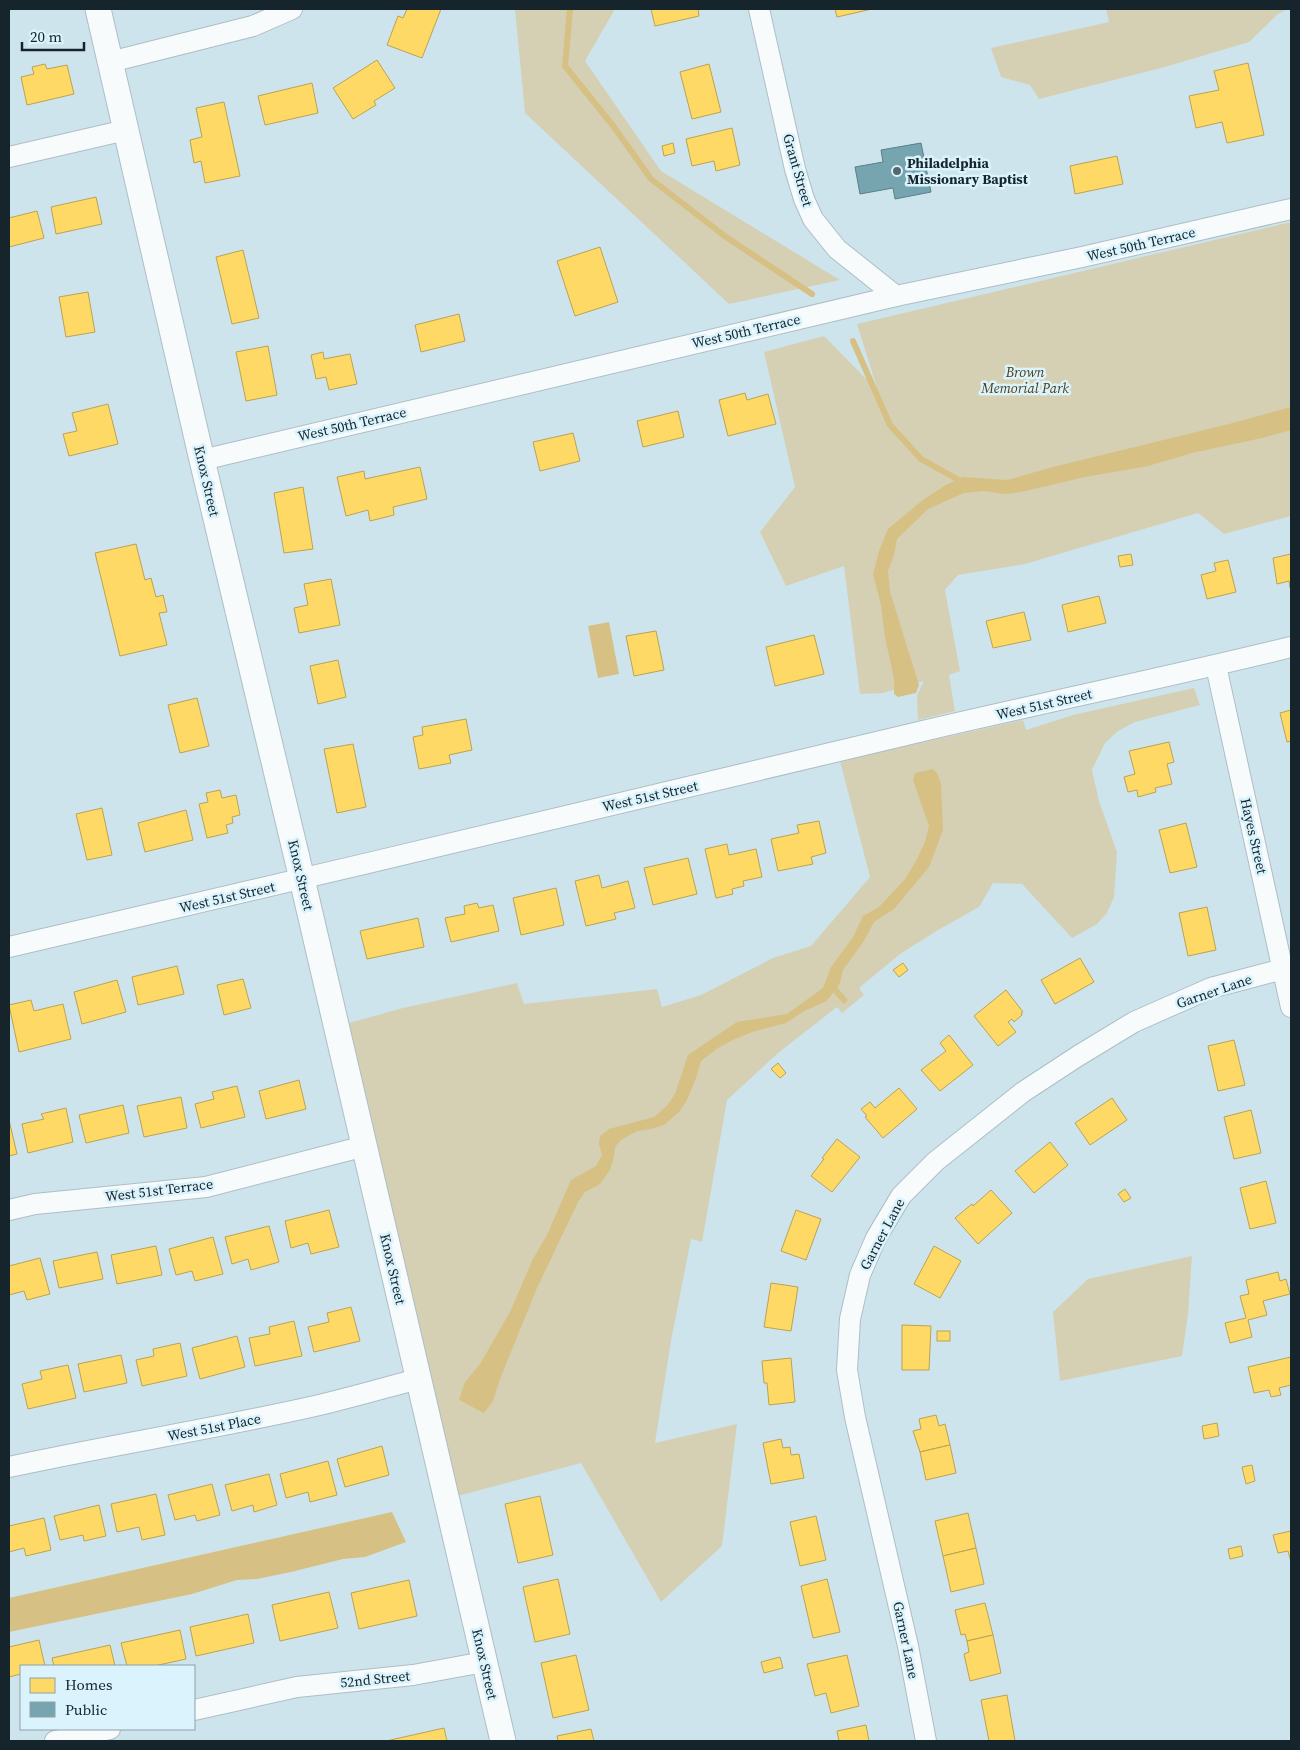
<svg xmlns="http://www.w3.org/2000/svg" width="1300" height="1750" viewBox="0 0 1300 1750" font-family="'Source Serif 4',serif">
	<rect width="100%" height="100%" fill="#cee4ed"/>
	<g fill="#d5d0b3">
		<polygon points="515,9 615,9 585,61 661,171 840,280 729,304 525,113"/>
		<polygon points="1106,9 1288,9 1278,14 1249,42 1165,67 1039,99 1030,85 1001,77 991,48 1109,22"/>
		<polygon points="1291,222 1291,516 1224,534 1198,513 1025,564 958,575 945,590 960,671 949,675 955,711 918,720 917,695 924,681 883,693 860,694 844,566 786,586 760,532 795,487 764,352 824,336 878,391 857,324"/>
		<polygon points="1194,688 1200,705 1135,722 1118,731 1105,743 1092,770 1099,801 1117,852 1114,897 1107,913 1097,924 1072,938 1022,884 993,883 979,907 938,930 900,954 859,988 864,995 842,1013 837,1007 778,1053 727,1100 702,1242 691,1239 671,1341 655,1443 737,1424 722,1546 661,1602 581,1463 458,1496 349,1023 403,1008 517,983 524,1004 657,989 662,1007 701,995 773,958 811,946 870,877 840,761 1023,720 1026,730 1073,715"/>
		<polygon points="1192,1256 1188,1314 1182,1356 1060,1381 1053,1312 1088,1279"/>
	</g>
	<g fill="#d6c083">
		<polygon points="1291,407 1291,430 1262,438 1192,453 1148,466 1085,477 1021,492 1005,494 984,491 964,493 928,509 897,539 894,555 888,571 890,592 919,685 916,693 898,697 894,694 894,679 885,637 881,605 873,574 879,551 888,529 924,499 946,485 963,477 1007,480 1053,467 1225,425"/>
		<polygon points="609,622 619,674 598,678 588,626"/>
		<polygon points="933,769 937,773 941,784 943,830 929,867 894,909 874,922 864,941 843,970 840,983 830,997 825,1002 804,1011 786,1023 752,1032 733,1040 718,1048 701,1061 696,1078 687,1100 679,1112 664,1125 651,1129 637,1131 621,1140 615,1147 614,1156 610,1170 600,1184 585,1192 578,1202 537,1288 500,1379 493,1401 484,1413 459,1400 465,1382 480,1364 510,1312 533,1259 547,1235 571,1180 596,1166 602,1155 599,1144 600,1136 609,1129 654,1117 667,1106 675,1094 688,1055 737,1022 787,1014 823,988 831,967 853,937 863,916 879,907 905,879 916,861 925,842 929,826 913,780 915,773"/>
		<polygon points="392,1512 406,1542 365,1557 343,1559 291,1572 257,1579 237,1580 192,1594 9,1632 9,1598"/>
	</g>
	<g fill="#ffd966" stroke="#b9a354">
		<polygon points="407,9 441,9 422,58 387,45 398,16 403,18"/>
		<polygon points="651,9 698,9 699,16 655,26"/>
		<polygon points="835,9 872,9 837,17"/>
		<polygon points="377,60 395,88 374,101 376,105 353,119 333,88"/>
		<polygon points="1248,63 1264,135 1227,143 1222,122 1196,128 1189,96 1219,90 1214,71"/>
		<polygon points="45,64 47,69 67,65 74,94 27,105 21,77 34,74 32,67"/>
		<polygon points="709,64 721,112 692,119 680,72"/>
		<polygon points="312,83 318,113 265,125 258,96"/>
		<polygon points="224,102 240,176 205,183 201,161 194,163 190,140 202,137 196,108"/>
		<polygon points="732,128 740,165 716,171 714,161 692,166 686,139"/>
		<polygon points="673,143 675,153 664,156 662,146"/>
		<polygon points="1117,156 1123,184 1075,194 1070,166"/>
		<polygon points="96,197 102,224 56,234 51,207"/>
		<polygon points="37,211 44,238 9,247 9,218"/>
		<polygon points="600,247 618,302 575,316 557,261"/>
		<polygon points="243,250 259,318 232,324 216,257"/>
		<polygon points="88,292 95,332 66,337 59,297"/>
		<polygon points="459,314 465,341 421,352 415,325"/>
		<polygon points="268,346 277,395 246,401 236,352"/>
		<polygon points="323,352 324,359 350,354 357,384 329,390 326,377 316,379 311,355"/>
		<polygon points="745,393 747,400 768,394 776,424 728,436 719,400"/>
		<polygon points="108,404 118,444 69,456 63,434 77,431 72,413"/>
		<polygon points="678,411 684,437 643,447 637,421"/>
		<polygon points="573,433 580,461 540,471 533,442"/>
		<polygon points="420,467 427,499 393,507 394,515 370,521 368,510 346,516 337,477 364,471 365,479"/>
		<polygon points="303,487 313,549 284,553 274,493"/>
		<polygon points="136,544 145,580 151,578 156,597 163,595 167,612 159,613 167,645 120,656 95,553"/>
		<polygon points="1131,554 1133,565 1120,567 1118,556"/>
		<polygon points="1291,554 1291,588 1290,588 1289,581 1277,584 1273,558"/>
		<polygon points="1228,560 1236,592 1207,599 1201,575 1216,571 1214,563"/>
		<polygon points="331,579 340,625 299,633 294,608 308,605 304,584"/>
		<polygon points="1099,596 1106,623 1068,632 1062,605"/>
		<polygon points="1024,612 1031,640 993,648 986,621"/>
		<polygon points="656,631 664,670 634,676 626,636"/>
		<polygon points="814,635 824,674 775,686 766,647"/>
		<polygon points="338,660 346,697 318,704 310,666"/>
		<polygon points="197,698 209,746 180,753 168,705"/>
		<polygon points="1291,710 1291,741 1287,742 1280,713"/>
		<polygon points="466,719 472,750 449,755 451,763 419,769 413,737 423,735 422,727"/>
		<polygon points="1169,742 1174,762 1167,764 1172,784 1155,788 1156,792 1138,797 1137,790 1128,792 1124,777 1135,774 1129,751"/>
		<polygon points="353,744 366,807 337,813 324,749"/>
		<polygon points="220,790 222,798 236,795 240,815 232,817 233,823 226,825 228,833 207,838 199,804 208,802 206,793"/>
		<polygon points="102,808 112,855 87,860 76,814"/>
		<polygon points="186,810 193,840 145,852 138,823"/>
		<polygon points="819,821 826,853 811,857 813,864 778,871 771,839 799,833 797,825"/>
		<polygon points="1186,823 1197,867 1170,873 1159,830"/>
		<polygon points="727,844 729,855 756,849 762,877 743,881 744,886 732,889 733,894 716,898 705,849"/>
		<polygon points="688,858 697,894 653,905 644,868"/>
		<polygon points="599,875 602,888 628,881 635,908 614,913 616,919 586,926 575,881"/>
		<polygon points="556,888 564,925 521,935 513,898"/>
		<polygon points="477,903 479,908 493,905 499,931 451,942 445,918 465,914 464,906"/>
		<polygon points="1207,907 1216,950 1188,956 1179,913"/>
		<polygon points="418,918 424,947 367,959 360,931"/>
		<polygon points="1080,958 1094,982 1055,1004 1041,980"/>
		<polygon points="903,963 908,970 899,977 893,970"/>
		<polygon points="177,966 184,994 138,1005 132,977"/>
		<polygon points="243,979 251,1008 224,1015 217,985"/>
		<polygon points="117,980 126,1012 82,1024 74,992"/>
		<polygon points="1006,990 1023,1012 1021,1013 1022,1015 1014,1022 1012,1019 1008,1022 1016,1032 998,1046 974,1016"/>
		<polygon points="31,1000 34,1011 63,1004 71,1039 19,1052 9,1005"/>
		<polygon points="949,1035 973,1065 940,1091 921,1070 946,1051 940,1043"/>
		<polygon points="1234,1040 1245,1085 1218,1091 1208,1046"/>
		<polygon points="778,1063 786,1073 780,1078 771,1069"/>
		<polygon points="299,1080 306,1109 266,1119 259,1091"/>
		<polygon points="237,1086 245,1117 201,1128 195,1104 214,1099 212,1092"/>
		<polygon points="899,1088 917,1109 883,1138 865,1117 867,1116 861,1109 870,1102 875,1108"/>
		<polygon points="181,1097 187,1128 144,1137 137,1106"/>
		<polygon points="1112,1098 1127,1120 1090,1145 1075,1123"/>
		<polygon points="123,1105 129,1133 86,1143 79,1115"/>
		<polygon points="66,1108 73,1142 28,1153 22,1124 44,1119 41,1114"/>
		<polygon points="1251,1110 1261,1153 1234,1159 1224,1117"/>
		<polygon points="9,1120 17,1154 9,1156"/>
		<polygon points="837,1139 860,1157 832,1192 811,1176 824,1159 822,1158"/>
		<polygon points="1050,1142 1068,1165 1034,1193 1015,1171"/>
		<polygon points="1266,1181 1276,1223 1250,1229 1240,1188"/>
		<polygon points="1125,1189 1131,1198 1124,1202 1118,1194"/>
		<polygon points="991,1190 1012,1213 978,1244 955,1218 972,1204 973,1206"/>
		<polygon points="329,1210 339,1247 311,1254 308,1243 291,1248 285,1221"/>
		<polygon points="796,1210 821,1219 806,1260 781,1251"/>
		<polygon points="269,1226 279,1262 251,1270 248,1259 232,1264 225,1237"/>
		<polygon points="213,1237 223,1274 195,1281 192,1271 176,1275 169,1249"/>
		<polygon points="156,1246 162,1275 117,1284 111,1255"/>
		<polygon points="934,1246 961,1261 940,1298 914,1284"/>
		<polygon points="97,1252 103,1279 59,1288 53,1261"/>
		<polygon points="40,1258 50,1294 27,1300 24,1291 9,1295 9,1266"/>
		<polygon points="1278,1272 1280,1281 1286,1279 1290,1294 1263,1301 1267,1315 1248,1320 1252,1337 1230,1343 1225,1323 1246,1318 1240,1296 1249,1294 1246,1280"/>
		<polygon points="771,1283 798,1287 791,1331 764,1327"/>
		<polygon points="351,1307 360,1341 314,1352 308,1327 329,1322 327,1313"/>
		<polygon points="294,1321 302,1356 255,1366 249,1338 270,1334 269,1327"/>
		<polygon points="902,1325 931,1326 929,1370 902,1370"/>
		<rect x="937" y="1331" width="13" height="10"/>
		<polygon points="237,1336 245,1367 200,1379 192,1348"/>
		<polygon points="180,1343 187,1376 142,1386 136,1360 154,1356 153,1349"/>
		<polygon points="121,1355 127,1383 84,1392 78,1364"/>
		<polygon points="1291,1357 1291,1385 1279,1388 1281,1395 1271,1397 1269,1390 1254,1393 1248,1367"/>
		<polygon points="791,1358 795,1402 769,1405 767,1383 764,1383 762,1361"/>
		<polygon points="68,1365 76,1398 28,1409 22,1384 42,1379 40,1371"/>
		<polygon points="936,1415 939,1426 945,1424 950,1445 920,1452 913,1431 921,1429 919,1419"/>
		<polygon points="1217,1423 1219,1436 1204,1439 1202,1426"/>
		<polygon points="781,1439 783,1448 790,1447 791,1455 799,1454 804,1478 771,1484 763,1443"/>
		<polygon points="950,1445 956,1473 926,1480 920,1452"/>
		<polygon points="382,1446 389,1475 345,1487 337,1459"/>
		<polygon points="328,1461 337,1495 310,1502 308,1492 286,1498 280,1474"/>
		<polygon points="1252,1465 1255,1481 1246,1484 1242,1467"/>
		<polygon points="269,1474 277,1505 254,1512 253,1505 232,1511 225,1485"/>
		<polygon points="212,1484 220,1515 197,1521 195,1515 175,1520 168,1495"/>
		<polygon points="156,1494 165,1535 142,1540 139,1527 117,1532 111,1504"/>
		<polygon points="540,1496 553,1555 518,1563 505,1504"/>
		<polygon points="99,1505 106,1536 84,1541 83,1535 60,1540 54,1516"/>
		<polygon points="968,1513 976,1548 943,1556 935,1521"/>
		<polygon points="816,1516 826,1560 800,1566 790,1522"/>
		<polygon points="44,1518 51,1550 26,1556 24,1548 9,1552 9,1526"/>
		<polygon points="1291,1531 1291,1562 1288,1551 1278,1553 1273,1535"/>
		<polygon points="1241,1546 1243,1556 1230,1559 1228,1549"/>
		<polygon points="976,1548 984,1584 951,1592 943,1556"/>
		<polygon points="558,1579 570,1634 535,1642 523,1587"/>
		<polygon points="827,1579 840,1632 813,1638 801,1586"/>
		<polygon points="409,1580 417,1616 359,1629 351,1593"/>
		<polygon points="329,1592 338,1628 280,1641 272,1605"/>
		<polygon points="985,1603 993,1635 967,1641 965,1634 961,1635 955,1610"/>
		<polygon points="248,1614 254,1643 196,1656 190,1627"/>
		<polygon points="180,1630 186,1659 154,1666 127,1666 121,1643"/>
		<polygon points="993,1635 1001,1673 970,1681 964,1654 969,1652 967,1641"/>
		<polygon points="39,1640 45,1666 21,1666 21,1674 9,1677 9,1647"/>
		<polygon points="110,1645 115,1666 54,1666 52,1658"/>
		<polygon points="576,1655 589,1710 553,1718 541,1663"/>
		<polygon points="847,1655 859,1706 831,1713 826,1693 815,1696 807,1664"/>
		<polygon points="780,1657 783,1668 764,1673 761,1662"/>
		<polygon points="1007,1695 1015,1741 989,1741 981,1700"/>
		<polygon points="866,1725 869,1741 839,1741 837,1731"/>
		<polygon points="444,1728 447,1741 386,1741"/>
		<polygon points="591,1729 594,1741 558,1741 557,1736"/>
	</g>
	<polygon fill="#76a5af" stroke="#597f87" points="921,143 931,192 895,199 893,188 860,194 855,167 883,162 881,150"/>
	<g fill="none" stroke-linecap="round" stroke-linejoin="round">
		<g stroke="#d6c083" stroke-width="6">
			<polyline points="570,9 565,66 614,127 651,179 726,237 812,294"/>
			<polyline points="853,341 890,425 921,459 964,483"/>
			<polyline points="831,985 844,1000"/>
		</g>
		<g stroke="#adbec5" stroke-width="22">
			<g id="minor">
				<polyline points="759,9 795,169 804,199 813,219 837,249 896,296"/>
				<polyline points="110,62 253,26 292,9"/>
				<polyline points="9,157 126,130"/>
				<polyline points="202,460 896,296 1082,257 1291,209"/>
				<polyline points="1216,666 1291,1007"/>
				<path d="M9 947C314 877 619 803 923 731 1046 702 1169 677 1291 647"/>
				<polyline points="9,1210 35,1204 206,1187 365,1146"/>
				<path d="M9 1467C111 1445 213 1429 315 1406 350 1398 384 1388 418 1379"/>
				<polyline points="194,1710 297,1687 413,1675 484,1662"/>
				<polyline points="55,1741 110,1729"/>
				<polyline points="926,1741 908,1646 855,1417 847,1370 850,1319 860,1275 876,1238 901,1196 936,1161 1023,1092 1078,1056 1134,1022 1211,988 1283,969"/>
			</g>
		</g>
		<g stroke="#adbec5" stroke-width="27">
			<polyline id="tertiary" points="98,9 202,460 302,879 503,1741"/>
		</g>
		<use href="#minor" stroke="#f8fbfc" stroke-width="20"/>
		<use href="#tertiary" stroke="#f8fbfc" stroke-width="25"/>
	</g>
	<circle fill="#56686f" stroke="#dbf3fd" stroke-width="2" cx="897" cy="171" r="5"/>
	<g text-anchor="middle" stroke-width="5" stroke-linejoin="round" paint-order="stroke">
		<g font-size="14" font-weight="bold" fill="#15252b" stroke="#dbf3fd" text-anchor="start">
			<text x="907" y="168">Philadelphia<tspan x="907" dy="16">Missionary Baptist</tspan></text>
		</g>
		<g font-size="14" fill="#15252b" stroke="#dbf3fd">
			<text transform="translate(798 170) rotate(74)" y="5">Grant Street</text>
			<text transform="translate(1141 244) rotate(-13)" y="5">West 50th Terrace</text>
			<text transform="translate(746 331) rotate(-13)" y="5">West 50th Terrace</text>
			<text transform="translate(352 424) rotate(-13)" y="5">West 50th Terrace</text>
			<text transform="translate(207 481) rotate(77)" y="5">Knox Street</text>
			<text transform="translate(1044 704) rotate(-13)" y="5">West 51st Street</text>
			<text transform="translate(650 796) rotate(-13)" y="5">West 51st Street</text>
			<text transform="translate(1254 836) rotate(77)" y="5">Hayes Street</text>
			<text transform="translate(301 875) rotate(77)" y="5">Knox Street</text>
			<text transform="translate(227 897) rotate(-13)" y="5">West 51st Street</text>
			<text transform="translate(1214 991) rotate(-19)" y="5">Garner Lane</text>
			<text transform="translate(159 1190) rotate(-7)" y="5">West 51st Terrace</text>
			<text transform="translate(882 1234) rotate(-62)" y="5">Garner Lane</text>
			<text transform="translate(393 1269) rotate(77)" y="5">Knox Street</text>
			<text transform="translate(214 1427) rotate(-11)" y="5">West 51st Place</text>
			<text transform="translate(906 1640) rotate(78)" y="5">Garner Lane</text>
			<text transform="translate(485 1664) rotate(77)" y="5">Knox Street</text>
			<text transform="translate(375 1679) rotate(-6)" y="5">52nd Street</text>
		</g>
		<g font-size="14" font-style="italic" fill="#4d3c15" stroke="#dbf3fd">
			<text x="1025" y="377">Brown<tspan x="1025" dy="16">Memorial Park</tspan></text>
		</g>
	</g>
	<rect width="1300" height="1750" fill="none" stroke="#15252b" stroke-width="20"/>
	<rect x="20" y="1665" width="175" height="65" fill="#dbf3fd" stroke="#8ca1a9"/>
	<rect x="30" y="1678" width="25" height="15" fill="#ffd966" stroke="#8ca1a9"/>
	<text x="65" y="1690" font-size="15" fill="#15252b">Homes</text>
	<rect x="30" y="1702" width="25" height="15" fill="#76a5af" stroke="#8ca1a9"/>
	<text x="65" y="1715" font-size="15" fill="#15252b">Public</text>
	<path d="M22 42v8h62v-8" fill="none" stroke="#15252b" stroke-width="2.5"/>
	<text x="30" y="42" font-size="15" fill="#15252b" stroke="#dbf3fd" stroke-width="4" paint-order="stroke">20 m</text>
</svg>
